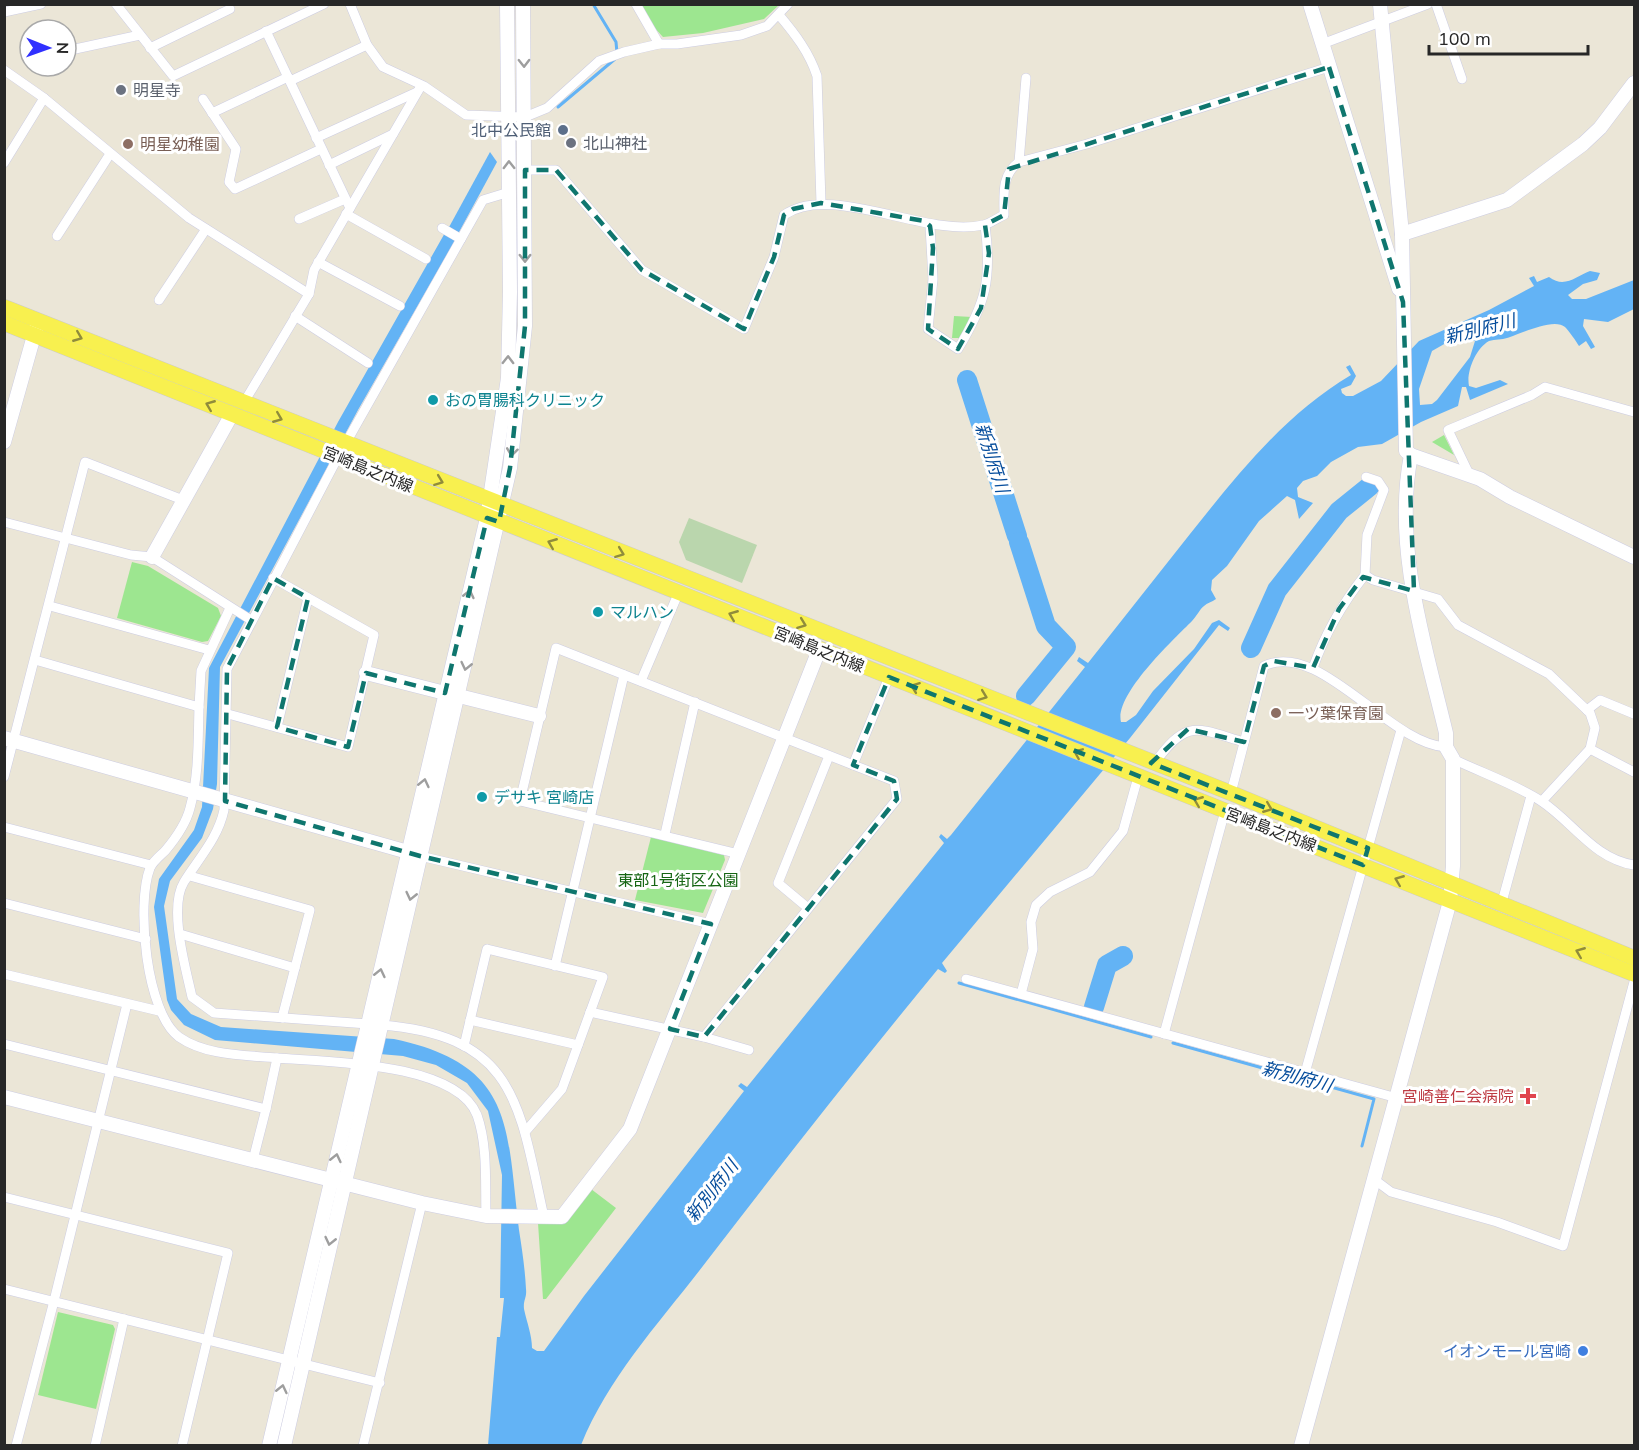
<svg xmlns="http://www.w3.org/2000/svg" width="1639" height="1450" viewBox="0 0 1639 1450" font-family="Mulish,'Noto Sans JP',sans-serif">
	<rect width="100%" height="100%" fill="#ebe6d7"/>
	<g fill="#9de690">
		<polygon points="640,5 779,5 764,19 703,33 663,37 650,23"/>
		<polygon points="954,316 972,317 959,338 952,338"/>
		<polygon points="1444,435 1454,455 1432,442"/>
		<polygon points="132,562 148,566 218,608 221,616 208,641 202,642 117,618"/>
		<polygon points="651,837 724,855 725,860 703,913 635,900"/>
		<polygon points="591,1189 616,1208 546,1299 543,1299 538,1223 563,1223"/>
		<polygon points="58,1312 113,1325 115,1329 96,1409 38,1395"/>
	</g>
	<polygon fill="#bad6ad" points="689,518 757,545 742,583 686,560 679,542"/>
	<g fill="#63b3f5" fill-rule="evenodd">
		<polygon points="490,152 497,162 458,234 448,229"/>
		<path d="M446 231 457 237 358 410 220 667 217 784 213 809 202 838 170 881 164 906 177 999 191 1014 221 1027 394 1039C516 1065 506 1127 519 1230 522 1249 525 1269 526 1289 527 1298 523 1300 524 1309 527 1323 532 1335 532 1348L537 1351H544L584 1296 744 1091 738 1086 741 1083 747 1087 944 843 939 837 941 834 947 839 951 835 1085 667 1077 661 1079 657 1088 663C1122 620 1156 577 1190 534 1238 474 1284 415 1351 375L1346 367 1350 365 1356 376 1351 385 1341 389 1342 393 1346 396H1353L1381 381 1419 341 1489 310 1534 286 1529 278 1534 276 1537 282 1549 277C1565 289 1576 276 1590 271L1600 273 1597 280 1583 284 1568 295 1572 299H1586L1634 280V309L1608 322 1584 319 1583 326 1595 347 1591 349 1586 341 1579 346C1576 341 1569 331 1565 327 1554 317 1520 334 1507 338 1502 340 1495 339 1489 341 1476 348 1466 372 1469 386L1476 388 1500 380 1508 384 1470 400 1466 387H1462L1458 406 1421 422 1382 444 1358 447 1331 462 1317 476 1303 481 1297 488 1298 497 1313 503 1299 519 1295 500 1287 496 1259 521 1227 566 1212 580 1211 590 1216 599C1212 602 1207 603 1204 606 1199 610 1197 616 1192 621 1174 639 1114 695 1121 722H1126L1136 715 1153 691 1194 649 1212 623 1219 620 1230 628 1228 631 1219 625 1130 738 942 963 947 971 945 973 938 969C859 1065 782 1163 706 1262 661 1321 609 1376 581 1445H488L497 1337H500L504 1298H500L502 1175 488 1111 467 1083 436 1065 403 1056 215 1040 184 1025 171 1010 167 1000 154 907 159 879 194 830 202 807 209 668 338 422ZM1464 339 1475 341 1470 357 1437 400 1432 404 1420 405 1419 389 1432 351 1446 343Z"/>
	</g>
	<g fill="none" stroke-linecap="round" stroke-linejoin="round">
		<g stroke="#63b3f5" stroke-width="3">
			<polyline points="593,4 616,42 617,53"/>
			<polyline points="558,107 615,59"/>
			<polyline points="959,983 1151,1037"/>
			<polyline points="1173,1043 1374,1099 1362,1146"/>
		</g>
		<g stroke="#63b3f5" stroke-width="20">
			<polyline points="967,380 1017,536"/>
			<polyline points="1019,542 1046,626 1066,647 1026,696"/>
			<polyline points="1251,648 1277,590 1339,511 1370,486"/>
			<polyline points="1094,1007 1107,965 1123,956"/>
		</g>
		<g stroke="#cdcde2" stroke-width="10">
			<g id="street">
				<polyline points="116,4 173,76 324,4"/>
				<polyline points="350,4 367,45 383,67 424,86 466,115 525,117 547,108 599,61 624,52 659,44 677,44 741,35 767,26 788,4"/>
				<polyline points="636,4 659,44"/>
				<polyline points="1436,4 1462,79"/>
				<polyline points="4,12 41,4"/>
				<path d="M779 15C795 34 809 52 817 76L821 203"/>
				<polyline points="266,31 350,208"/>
				<polyline points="1322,44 1428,4"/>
				<polyline points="150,48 230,9"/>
				<polyline points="66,51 140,35"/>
				<polyline points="4,70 44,98 189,218 309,294"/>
				<polyline points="290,81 367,45"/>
				<polyline points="203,99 236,149 229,182 235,189 321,149"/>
				<polyline points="212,113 288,77"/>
				<polyline points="316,138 417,92"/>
				<polyline points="1019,162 1026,78"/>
				<polyline points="4,163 44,98"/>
				<polyline points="329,165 393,134"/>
				<path d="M525 170H556L642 270 744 329 774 257 784 215C831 182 926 238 983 225 990 224 997 218 1004 215 1004 195 1001 175 1019 162L1087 144 1329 67"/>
				<polyline points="346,214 426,259"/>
				<polyline points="299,219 345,199"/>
				<path d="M930 226 933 279 928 329 958 349C986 303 992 279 985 225"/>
				<polyline points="442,228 461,239"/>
				<polyline points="57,236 110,154"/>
				<polyline points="318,262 400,306"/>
				<polyline points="159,300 206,229"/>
				<polyline points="295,316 368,363"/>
				<polyline points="243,404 309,294 314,270 421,86"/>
				<polyline points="1469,474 1448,430 1532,395 1545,387 1634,412"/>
				<polyline points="4,522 131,555 152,557 251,620"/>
				<polyline points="1365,575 1367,535 1384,490 1378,481 1366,477"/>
				<polyline points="50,606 209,650"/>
				<polyline points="35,660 199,707 201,671 230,608"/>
				<path d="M1313 668C1325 633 1342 604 1365 575L1373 580 1438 599 1458 625 1549 674 1590 713 1595 728 1590 749 1542 801"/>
				<polyline points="641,681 678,594"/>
				<path d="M199 707C198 741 199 775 190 808 186 824 176 838 165 851 160 856 153 861 150 868 136 904 146 1013 179 1037 206 1056 246 1055 277 1058"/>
				<polyline points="1587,710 1600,700 1634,714"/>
				<polyline points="228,714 348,747 374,635 273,578"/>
				<polyline points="277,727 308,598"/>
				<polyline points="1590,749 1634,772"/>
				<path d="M1453 759C1482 773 1515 784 1541 801 1573 822 1594 859 1634 865"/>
				<path d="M1154 764C1187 718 1196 728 1244 742"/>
				<polyline points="853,765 889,677"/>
				<polyline points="4,777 85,462 183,500"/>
				<path d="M1231 793 1264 666C1319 639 1389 744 1446 747"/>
				<polyline points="4,827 151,865"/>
				<polyline points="665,834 695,702"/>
				<polyline points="420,856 711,924"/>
				<polyline points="190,876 310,910 282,1018"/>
				<polyline points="1502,902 1531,796"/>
				<polyline points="4,903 146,939"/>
				<polyline points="808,908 778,883 829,756"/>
				<polyline points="180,934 295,968"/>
				<polyline points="555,966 624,675"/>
				<polyline points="4,974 159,1011"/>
				<polyline points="966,979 1397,1098"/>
				<polyline points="1021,994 1033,949 1031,922 1036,905 1050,892 1090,872 1123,831 1138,777"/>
				<polyline points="590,1012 704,1037 897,799 894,781 556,648 520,801 739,854"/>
				<polyline points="470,1020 578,1045"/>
				<path d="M368 1024 214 1013 192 997C186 969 168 908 184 882 199 858 218 838 224 810L227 669 338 457 483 200 509 192"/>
				<path d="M381 1025C517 1036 519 1105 544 1217"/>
				<polyline points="1164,1034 1225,811"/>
				<polyline points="704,1037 749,1050"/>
				<path d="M4 1044 266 1109 277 1058C326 1062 456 1062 477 1115 488 1146 485 1183 486 1216"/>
				<polyline points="464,1046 487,949 603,977 562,1089 525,1132"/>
				<polyline points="1305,1073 1401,730"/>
				<polyline points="253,1160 266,1109"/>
				<polyline points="1375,1180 1391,1192 1497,1222 1563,1246 1634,982"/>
				<polyline points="4,1197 228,1253 182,1446"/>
				<polyline points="4,1289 380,1383"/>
				<polyline points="16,1446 54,1301 127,1004"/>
				<polyline points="95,1446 124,1319"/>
				<polyline points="363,1446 422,1203"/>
			</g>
		</g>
		<g stroke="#cdcde2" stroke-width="15">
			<g id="secondary">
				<polyline points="1310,4 1399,289"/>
				<polyline points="1402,234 1507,200 1583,144 1600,128 1634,83"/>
				<polyline points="4,442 37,325"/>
				<polyline points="1411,455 1480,479 1510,497 1634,557"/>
				<polyline points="152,557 232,414"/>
				<polyline points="366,673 445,693"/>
				<polyline points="459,696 539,716"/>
				<polyline points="4,738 415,854"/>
				<polyline points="4,1097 422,1203 486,1216 562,1217 630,1129 819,650"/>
				<polyline points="269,1446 487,518 508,378 510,292 507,4"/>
				<polyline points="284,1446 510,468 525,326 523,4"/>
				<path d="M1301 1446 1450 901 1453 866V759L1446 747V733C1425 645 1393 547 1411 455L1406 451 1402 234 1380 4"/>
			</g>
		</g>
		<g stroke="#cbcbcb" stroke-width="16">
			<g id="primary">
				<polyline points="4,307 1231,793 1634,958"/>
				<polyline points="4,323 1634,974"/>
			</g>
		</g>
		<use href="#street" stroke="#fff" stroke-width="9"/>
		<use href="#secondary" stroke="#fff" stroke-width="14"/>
		<use href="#primary" stroke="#f8f04f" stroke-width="15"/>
	</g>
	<defs><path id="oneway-chevron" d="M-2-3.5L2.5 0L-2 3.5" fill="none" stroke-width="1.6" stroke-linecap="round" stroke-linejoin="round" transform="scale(1.5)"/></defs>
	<g stroke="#9e9e9e">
		<use href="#oneway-chevron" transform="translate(524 63) rotate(89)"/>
		<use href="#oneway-chevron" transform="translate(509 165) rotate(-91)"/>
		<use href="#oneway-chevron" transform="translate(525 258) rotate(90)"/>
		<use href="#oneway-chevron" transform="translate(508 360) rotate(-89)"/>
		<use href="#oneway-chevron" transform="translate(512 452) rotate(97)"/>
		<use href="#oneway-chevron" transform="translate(469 594) rotate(-77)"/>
		<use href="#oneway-chevron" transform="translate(466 666) rotate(103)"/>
		<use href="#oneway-chevron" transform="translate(424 783) rotate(-77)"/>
		<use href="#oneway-chevron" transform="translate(411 896) rotate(103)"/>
		<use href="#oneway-chevron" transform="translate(380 973) rotate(-77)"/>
		<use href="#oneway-chevron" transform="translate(336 1158) rotate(-77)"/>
		<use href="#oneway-chevron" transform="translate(330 1241) rotate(103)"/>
		<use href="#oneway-chevron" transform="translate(282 1389) rotate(-77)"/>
	</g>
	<g stroke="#908c3b">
		<use href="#oneway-chevron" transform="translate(78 337) rotate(22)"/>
		<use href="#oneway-chevron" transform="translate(210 405) rotate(-158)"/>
		<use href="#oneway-chevron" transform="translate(278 418) rotate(22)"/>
		<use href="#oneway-chevron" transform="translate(439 481) rotate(21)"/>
		<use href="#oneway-chevron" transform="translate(552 543) rotate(-158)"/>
		<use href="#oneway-chevron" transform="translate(620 553) rotate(21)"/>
		<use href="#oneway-chevron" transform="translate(733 615) rotate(-158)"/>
		<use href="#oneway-chevron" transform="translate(802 624) rotate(21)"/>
		<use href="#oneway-chevron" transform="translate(915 687) rotate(-159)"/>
		<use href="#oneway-chevron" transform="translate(983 696) rotate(21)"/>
		<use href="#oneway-chevron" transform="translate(1078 753) rotate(-157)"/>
		<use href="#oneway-chevron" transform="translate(1198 801) rotate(-158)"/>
		<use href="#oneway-chevron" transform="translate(1268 808) rotate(22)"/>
		<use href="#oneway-chevron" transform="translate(1399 880) rotate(-158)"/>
		<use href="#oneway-chevron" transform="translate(1580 952) rotate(-158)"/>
	</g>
	<path fill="none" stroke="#0f766e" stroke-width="4.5" stroke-dasharray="12 8" stroke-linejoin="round" d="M1329 67 1403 302 1414 591 1363 577 1339 609 1313 668 1274 661 1264 666 1244 742 1188 729 1151 763 1368 848 1363 865 889 677 853 765 894 781 897 799 704 1037 670 1029 711 924 420 856 225 801 227 669 273 578 308 598 277 727 348 747 366 673 445 693 487 518 499 522 510 468 525 326V170H556L642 270 744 329 774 257 784 215 793 209 821 203 924 221 930 226 933 248 928 329 958 349 981 308 989 253 985 225 1004 215 1009 169Z"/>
	<g fill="#6b7280" stroke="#fff" stroke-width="2">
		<circle cx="121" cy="90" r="6"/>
		<circle cx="571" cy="143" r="6"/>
	</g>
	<circle fill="#5c6f8a" stroke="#fff" stroke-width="2" cx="563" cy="130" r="6"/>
	<g fill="#8d6e63" stroke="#fff" stroke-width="2">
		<circle cx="128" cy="144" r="6"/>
		<circle cx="1276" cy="713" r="6"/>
	</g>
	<g fill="#0f9aa8" stroke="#fff" stroke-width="2">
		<circle cx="433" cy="400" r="6"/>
		<circle cx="598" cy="612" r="6"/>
		<circle cx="482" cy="797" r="6"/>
	</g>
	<path fill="#e0444e" stroke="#fff" stroke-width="2" d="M1525 1087h6v6h6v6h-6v6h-6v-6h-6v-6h6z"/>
	<circle fill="#3f7fe0" stroke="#fff" stroke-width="2" cx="1583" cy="1351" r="6"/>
	<g text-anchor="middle" stroke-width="6" stroke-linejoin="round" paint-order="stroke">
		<g font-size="16" fill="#5b616d" stroke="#fff" text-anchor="start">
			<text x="133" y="96">明星寺</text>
			<text x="583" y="149">北山神社</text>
		</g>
		<g font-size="16" fill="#4e5e75" stroke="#fff" text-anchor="end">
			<text x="551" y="136">北中公民館</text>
		</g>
		<g font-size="16" fill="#785e54" stroke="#fff" text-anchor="start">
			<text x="140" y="150">明星幼稚園</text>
			<text x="1288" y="719">一ツ葉保育園</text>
		</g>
		<g font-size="16" fill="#0d838f" stroke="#fff" text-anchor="start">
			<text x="445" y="406">おの胃腸科クリニック</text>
			<text x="610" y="618">マルハン</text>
			<text x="494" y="803">デサキ 宮崎店</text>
		</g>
		<g font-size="16" fill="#272727" stroke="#fff">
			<text transform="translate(368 469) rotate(22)" y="6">宮崎島之内線</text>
			<text transform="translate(819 649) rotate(22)" y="6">宮崎島之内線</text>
			<text transform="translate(1271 829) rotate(21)" y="6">宮崎島之内線</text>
		</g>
		<g font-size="16" fill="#176615" stroke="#fff">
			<text x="678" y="886">東部1号街区公園</text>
		</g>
		<g font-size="16" fill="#be3a42" stroke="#fff" text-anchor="end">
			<text x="1514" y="1102">宮崎善仁会病院</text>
		</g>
		<g font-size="16" fill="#366cbe" stroke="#fff" text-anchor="end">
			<text x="1571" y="1357">イオンモール宮崎</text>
		</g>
		<g font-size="18" font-style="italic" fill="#064d9c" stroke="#fff">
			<text transform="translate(1480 329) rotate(-14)" y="6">新別府川</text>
			<text transform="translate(992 458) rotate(72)" y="6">新別府川</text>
			<text transform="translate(1297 1077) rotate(15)" y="6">新別府川</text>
			<text transform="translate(712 1191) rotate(-52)" y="6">新別府川</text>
		</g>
	</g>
	<rect width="1639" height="1450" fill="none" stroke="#272727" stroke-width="12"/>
	<g transform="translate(48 48) rotate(91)"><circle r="28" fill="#ffffff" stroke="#a9a9a9" stroke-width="1.5"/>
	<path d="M0-4.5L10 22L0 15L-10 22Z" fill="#3030ff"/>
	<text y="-9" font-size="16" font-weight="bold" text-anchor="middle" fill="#272727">N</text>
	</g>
	<path d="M1429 45v9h159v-9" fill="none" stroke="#272727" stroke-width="3"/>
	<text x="1438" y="45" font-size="18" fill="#272727" stroke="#ffffff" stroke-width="4.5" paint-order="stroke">100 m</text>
</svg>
